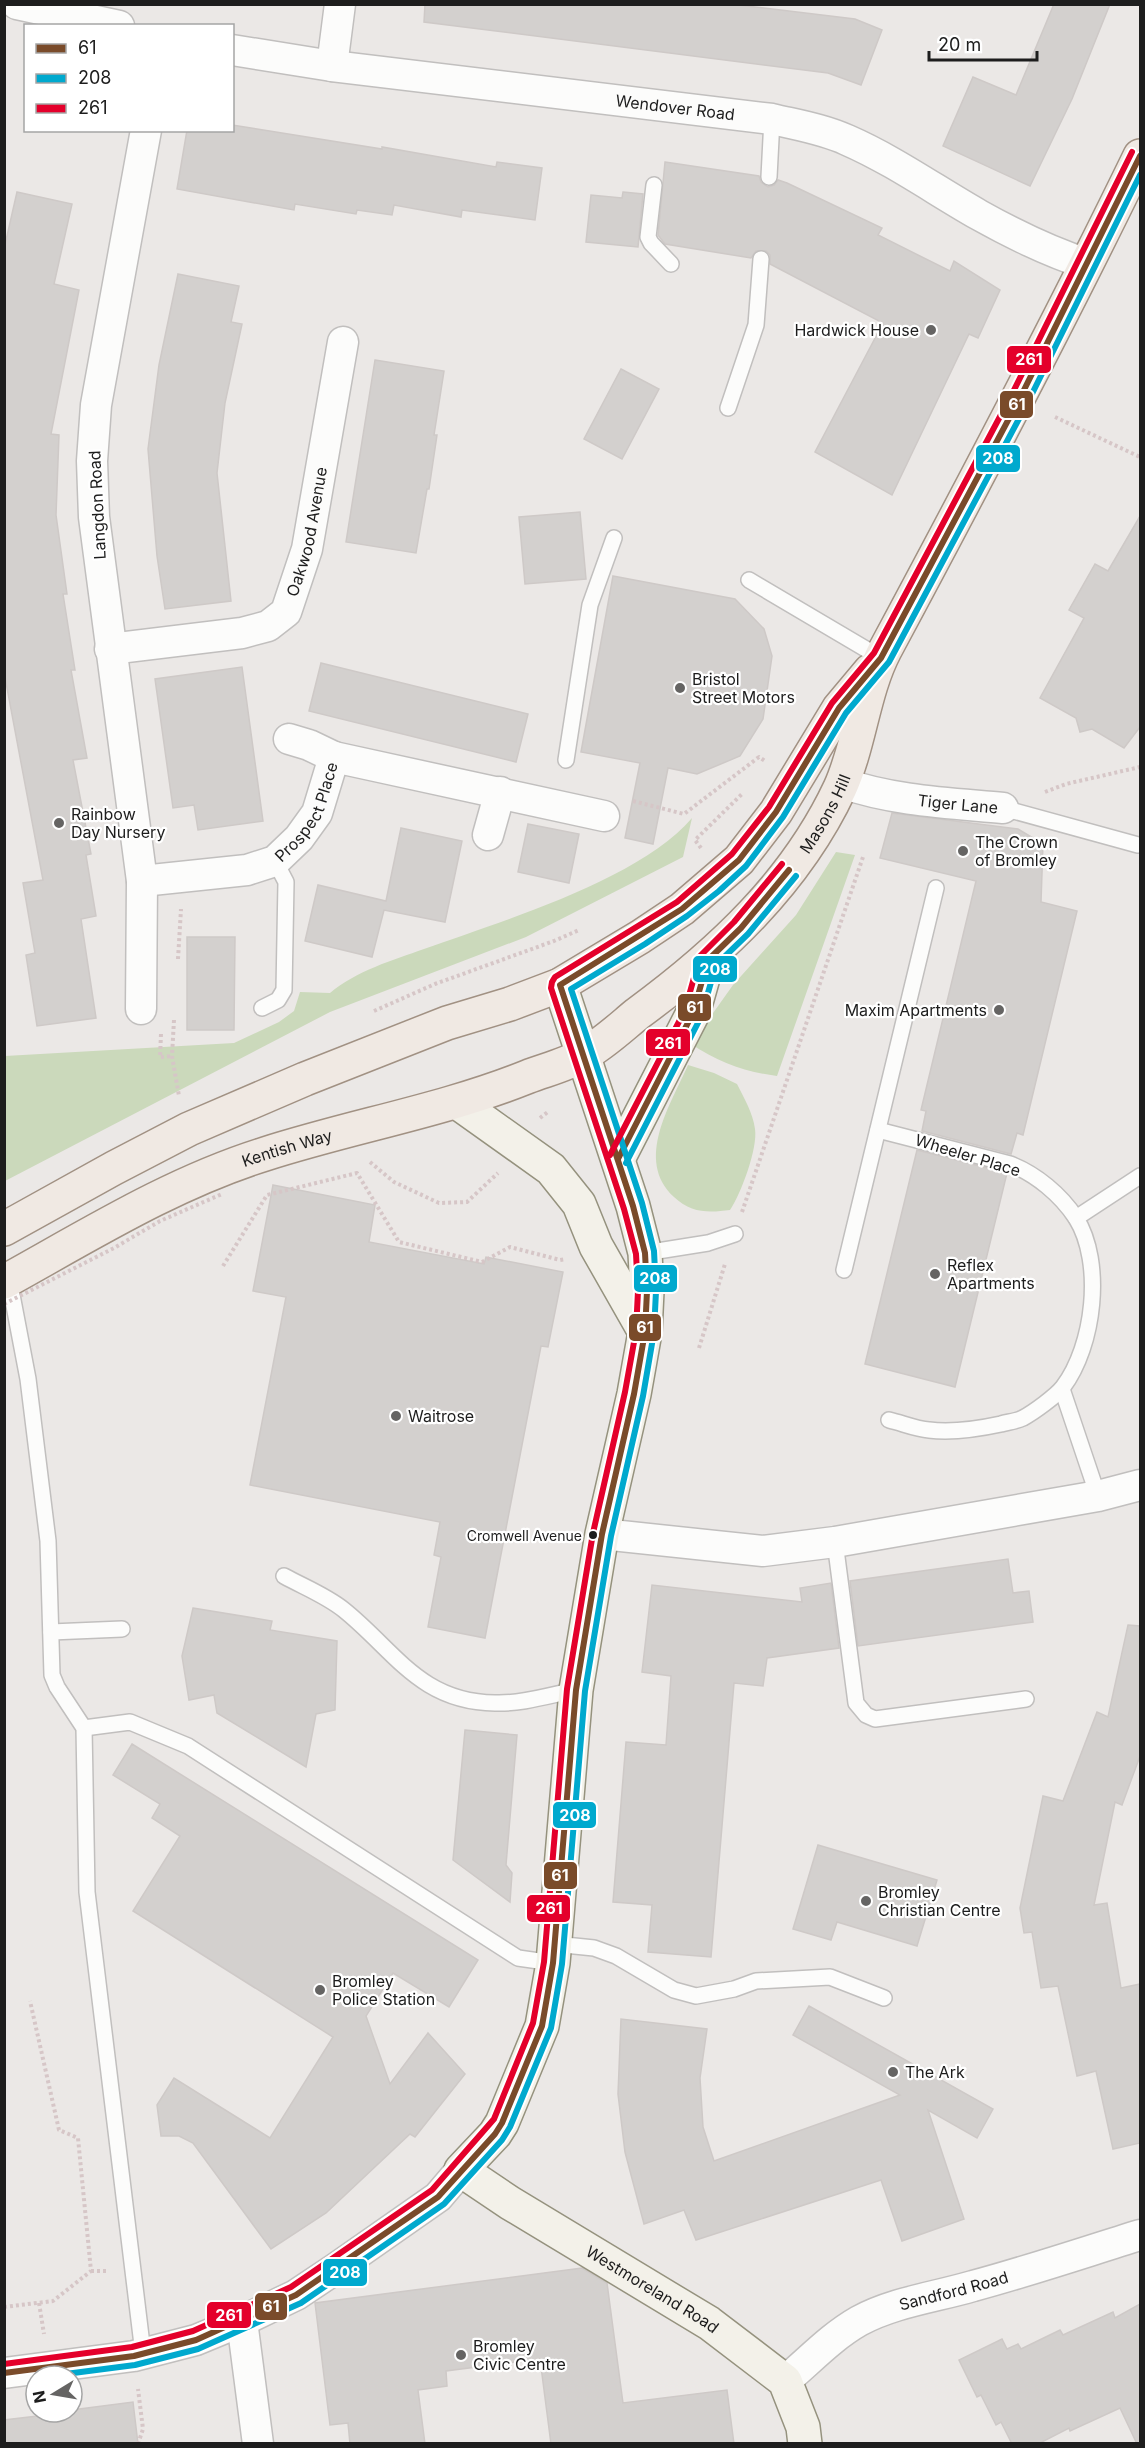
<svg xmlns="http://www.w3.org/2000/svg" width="1145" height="2448" viewBox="0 0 1145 2448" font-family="Inter,sans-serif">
	<rect width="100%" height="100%" fill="#ebe8e6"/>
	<g fill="#cbd9bb">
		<path d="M692 818 683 857 526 937 330 1012 5 1181V1056L234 1043 279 1022 294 1011 300 992 330 993C356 971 393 960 424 949 502 921 639 880 692 818Z"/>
		<path d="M836 852 855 855 777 1076C745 1072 718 1062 691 1044L733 985 796 915Z"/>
		<path d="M688 1065 714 1073 737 1084C744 1098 753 1113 755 1129 758 1148 741 1194 730 1210 708 1213 691 1213 674 1197 634 1160 671 1104 688 1065Z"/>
	</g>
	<g fill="#d3d0ce" stroke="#cec9c7" stroke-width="1.5">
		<polygon points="425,4 730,4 855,19 882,30 861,85 828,73 424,22"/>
		<polygon points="1054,4 1110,4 1072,99 1030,186 943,146 973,77 1016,95"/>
		<polygon points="232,125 382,149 382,147 496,167 497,162 542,168 535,220 462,210 461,217 394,205 392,215 357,210 356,214 295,204 294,210 177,189 187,130 232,130"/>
		<polygon points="665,162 759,176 761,182 768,187 774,185 778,180 787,183 882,228 878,235 950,271 954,261 1000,290 978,338 969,334 892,495 815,452 883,323 770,264 770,255 766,251 756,251 751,258 665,244 658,235"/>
		<polygon points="17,192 72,204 54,284 79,290 51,434 59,435 56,515 67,594 63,594 75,670 71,670 87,758 73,760 91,854 86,855 96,916 81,919 96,1018 37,1026 26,955 35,953 23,883 43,880 4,672 4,249"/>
		<polygon points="623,192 643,194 638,247 586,242 591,195 622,198"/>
		<polygon points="178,274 239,286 231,322 242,324 225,403 217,473 231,601 165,609 157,556 148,449 159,365"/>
		<polygon points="375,360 444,371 434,435 437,435 429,489 427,489 416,553 346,542"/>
		<polygon points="621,369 659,389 622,459 584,439"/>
		<polygon points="580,512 586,579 525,584 519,517"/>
		<polygon points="1140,516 1140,727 1124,748 1092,729 1080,732 1076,718 1040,698 1084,618 1069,610 1095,564 1108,571"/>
		<polygon points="613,576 735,599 764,629 772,656 763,719 740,756 697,774 668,768 653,844 625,838 640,763 581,752"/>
		<polygon points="321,663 528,714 516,762 309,711"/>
		<polygon points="242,667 263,821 198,830 194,805 173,808 155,679"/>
		<polygon points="892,813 1018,829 1043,844 1041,902 1077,911 1023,1135 1017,1133 1011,1154 922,1131 926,1111 921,1110 976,881 880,858"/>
		<polygon points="528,824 579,834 569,883 518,872"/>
		<polygon points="401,828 462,841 445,922 384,910 372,957 305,941 318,885 386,901"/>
		<polygon points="187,937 235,937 234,1030 187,1030"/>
		<polygon points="917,1150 1007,1173 955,1387 865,1364"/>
		<polygon points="273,1185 375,1205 369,1242 484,1264 486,1257 563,1272 548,1347 541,1346 485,1638 428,1627 441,1557 434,1555 440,1522 250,1485 286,1297 253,1291"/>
		<polygon points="1008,1559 1013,1593 1029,1591 1033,1622 858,1646 850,1581"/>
		<polygon points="831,1583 839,1648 767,1658 763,1686 734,1683 711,1957 648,1952 652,1905 613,1902 626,1742 666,1745 671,1676 642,1672 652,1585 802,1602 800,1588"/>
		<polygon points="193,1608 272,1621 270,1630 337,1641 335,1710 316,1714 306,1767 217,1713 214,1695 189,1700 182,1656"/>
		<polygon points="1128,1625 1140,1626 1140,1756 1122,1805 1115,1802 1094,1905 1107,1903 1121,1988 1140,1984 1140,2143 1113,2149 1096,2071 1077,2076 1058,1986 1041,1988 1032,1932 1024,1933 1020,1908 1043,1796 1063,1801 1097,1712 1108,1717"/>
		<polygon points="465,1730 517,1735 506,1865 512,1873 510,1902 453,1860"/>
		<polygon points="132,1744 478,1960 449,2007 393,1973 366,2016 390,2084 428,2033 465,2074 415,2137 410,2134 326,2213 271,2249 193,2143 179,2136 161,2136 157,2105 174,2078 270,2138 333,2037 133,1911 180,1836 152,1818 160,1804 113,1775"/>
		<polygon points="818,1845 937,1880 917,1946 837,1922 831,1940 793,1929"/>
		<polygon points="809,2006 993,2109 977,2138 928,2110 964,2219 902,2241 881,2180 696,2240 684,2210 644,2224 625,2152 618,2094 621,2019 707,2029 700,2078 703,2127 714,2161 900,2095 793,2035"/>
		<polygon points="582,2268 607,2283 623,2403 727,2390 734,2444 551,2444 540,2359 446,2371 447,2386 418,2390 425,2444 350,2444 348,2423 330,2425 315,2303"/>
		<polygon points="1140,2304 1140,2444 1137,2444 1120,2408 1070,2431 1069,2428 1038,2444 1012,2444 1001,2422 996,2425 981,2395 977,2397 959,2360 1002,2339 1007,2349 1018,2344 1021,2349 1060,2330 1063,2335 1113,2312 1115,2318"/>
		<polygon points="133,2402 138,2444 4,2444 4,2420 72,2412 72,2410"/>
	</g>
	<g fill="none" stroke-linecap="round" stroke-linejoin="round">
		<g stroke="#c1bfbe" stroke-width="18">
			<g id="lane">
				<polyline points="769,177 772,119"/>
				<polyline points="654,185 648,237 651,243 671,264"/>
				<polyline points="728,408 756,325 761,259"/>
				<polyline points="749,580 881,658"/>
				<polyline points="566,760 590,605 614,538"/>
				<polyline points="1003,808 1138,845"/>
				<polyline points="262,1008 278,1000 284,990 286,882 275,861"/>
				<path d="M878 1130 1010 1164C1036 1174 1061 1195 1076 1218 1104 1263 1094 1346 1063 1387 1056 1396 1034 1412 1023 1418 1017 1421 1008 1422 1001 1424 978 1429 953 1433 929 1430 916 1429 902 1423 889 1420"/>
				<polyline points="1076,1218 1140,1176"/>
				<polyline points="645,1253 708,1243 735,1234"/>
				<polyline points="844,1270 936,888"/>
				<polyline points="12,1295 28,1379 48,1541 52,1675 57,1687 84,1728 87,1892 143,2353"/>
				<polyline points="1062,1389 1098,1496"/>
				<polyline points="835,1542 856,1703 866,1715 875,1719 1026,1699"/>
				<path d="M284 1576C304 1587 327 1596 344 1610 395 1651 420 1702 495 1703 522 1704 550 1695 576 1690"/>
				<polyline points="51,1632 122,1629"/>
				<polyline points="84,1728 130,1722 188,1746 518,1958 553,1963"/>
				<polyline points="555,1944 594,1948 616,1956 674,1990 696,1996 734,1989 756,1981 830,1977 884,1998"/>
			</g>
		</g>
		<g stroke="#c1bfbe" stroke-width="33">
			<g id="street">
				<polyline points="17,4 119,26"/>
				<path id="s1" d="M232 50 332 66 772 119C797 125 823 129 847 140 893 160 935 190 979 215 1013 234 1050 252 1087 264"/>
				<polyline points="332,66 340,4"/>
				<path id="s2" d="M110 649 242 633 268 626 286 612 307 549 343 342"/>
				<polyline points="289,739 309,745 334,757"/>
				<path id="s3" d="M842 783C894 801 949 803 1003 808"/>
				<polyline points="488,835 500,792"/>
				<path id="s4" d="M142 881 247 870 275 861 299 838 317 813 334 757 604 816"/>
				<polyline points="141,1009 142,881 94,517 92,461 96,405 146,130"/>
				<polyline points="602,1534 763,1551 835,1542 1098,1496 1140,1485"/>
				<polyline points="242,2321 258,2444"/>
				<polyline points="4,2373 134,2356 196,2340 242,2321 296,2295 335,2269 438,2197 461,2170"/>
				<path id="s5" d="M785 2381C810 2360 831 2337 859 2321 894 2302 936 2297 973 2286 1029 2271 1085 2252 1140 2235"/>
			</g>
		</g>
		<g stroke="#95927e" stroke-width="36">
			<g id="secondary">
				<path id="s6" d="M560 985 633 1206 645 1253 647 1291 645 1332 634 1394 602 1534 576 1690 553 1963 542 2026 502 2123 495 2134 461 2170 510 2203 709 2323 785 2381 803 2427 805 2444"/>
				<polyline points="457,1102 551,1169 579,1204 596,1246 645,1332"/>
				<polyline points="618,1159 693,1013 708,960"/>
			</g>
		</g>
		<g stroke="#a19183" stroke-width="36">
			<g id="primary">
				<polyline points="4,1229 114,1168 189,1129 305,1079 447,1023 510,1004 560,985 640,937 682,909 739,860 776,812 839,708 870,671"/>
				<path id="s7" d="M4 1282C89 1235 172 1183 265 1154 352 1126 442 1111 527 1077 545 1070 566 1065 583 1055 602 1045 620 1028 637 1014 720 953 796 882 840 788 860 744 863 692 885 650 973 486 1059 323 1140 156"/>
			</g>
		</g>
		<g stroke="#d6c6c7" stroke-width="4" stroke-dasharray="3 3" stroke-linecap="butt">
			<polyline points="1055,417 1140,457"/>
			<polyline points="1045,792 1066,784 1140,767"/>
			<polyline points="633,801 684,814 759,757 765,761"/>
			<polyline points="701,848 695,840 742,794"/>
			<polyline points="178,959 181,909"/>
			<polyline points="374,1011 435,984 554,941 579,930"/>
			<polyline points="174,1020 172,1056 179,1096"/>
			<polyline points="161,1034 160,1057 172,1056"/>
			<polyline points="540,1118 549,1111"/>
			<polyline points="370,1162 394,1182 439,1203 467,1202 498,1173"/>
			<polyline points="742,1212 863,857"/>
			<polyline points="223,1266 267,1195 357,1173 399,1242 482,1262 510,1247 560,1260 566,1259"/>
			<polyline points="699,1348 725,1264"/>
			<polyline points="91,2271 108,2271"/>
			<polyline points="39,2303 44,2334"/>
			<polyline points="4,2307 53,2301 91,2271 78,2138 59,2130 30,2001"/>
			<polyline points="138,2444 143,2429 138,2389"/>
		</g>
		<use href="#lane" stroke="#fcfcfb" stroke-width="15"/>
		<use href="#street" stroke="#fcfcfb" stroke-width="30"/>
		<use href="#secondary" stroke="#f3f1e9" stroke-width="33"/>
		<use href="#primary" stroke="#f0e9e3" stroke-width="33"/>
		<polyline stroke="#d6c6c7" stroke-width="4" stroke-dasharray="3 3" stroke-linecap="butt" points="4,1304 114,1248 160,1221 222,1194"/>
		<g stroke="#fff" stroke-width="10">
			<g id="bus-1">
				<polyline points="618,1159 693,1013 708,960 741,928 789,870"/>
				<polyline points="4,2373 134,2356 196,2340 296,2295 438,2197 495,2134 502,2123 542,2026 553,1963 576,1690 602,1534 634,1394 645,1332 647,1291 645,1253 633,1206 560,985 682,909 739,860 776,812 839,708 881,658 1020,398 1140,156"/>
			</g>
		</g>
		<g stroke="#fff" stroke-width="10">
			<g id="bus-2">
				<polyline points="626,1163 701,1017 716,965 748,934 796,876"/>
				<polyline points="50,2376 135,2365 198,2349 301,2303 444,2204 502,2140 510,2127 551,2028 562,1964 585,1691 611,1536 643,1396 654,1332 656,1291 654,1251 642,1203 571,989 645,944 687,916 719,891 746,866 783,817 846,713 889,662 1028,402 1140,175"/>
			</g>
		</g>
		<g stroke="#fff" stroke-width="10">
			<g id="bus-3">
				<polyline points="610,1155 685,1010 700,956 734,922 782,864"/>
				<polyline points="4,2364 132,2347 193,2331 291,2287 432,2190 494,2119 533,2023 544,1962 567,1689 593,1533 625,1392 636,1331 638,1291 636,1254 624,1209 551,988 552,982 555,977 677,902 732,854 769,807 832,703 874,653 1012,394 1132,152"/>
			</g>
		</g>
		<use href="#bus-1" stroke="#7a4b2a" stroke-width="6"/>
		<use href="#bus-2" stroke="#00a9ce" stroke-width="6"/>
		<use href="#bus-3" stroke="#e4002b" stroke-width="6"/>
	</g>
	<g fill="#656463" stroke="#fff" stroke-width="2">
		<circle cx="931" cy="330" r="6"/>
		<circle cx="680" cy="688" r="6"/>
		<circle cx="59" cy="823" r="6"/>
		<circle cx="963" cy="851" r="6"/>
		<circle cx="999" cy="1010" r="6"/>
		<circle cx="935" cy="1274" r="6"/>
		<circle cx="396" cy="1416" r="6"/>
		<circle cx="866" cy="1901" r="6"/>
		<circle cx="320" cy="1990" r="6"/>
		<circle cx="893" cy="2072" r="6"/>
		<circle cx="461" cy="2355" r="6"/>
	</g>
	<circle fill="#1d1d1d" stroke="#fff" stroke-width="2" cx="593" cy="1535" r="5"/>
	<g text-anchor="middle" stroke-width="4.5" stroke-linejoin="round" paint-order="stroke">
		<g font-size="14" fill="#1d1d1d" stroke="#fff" text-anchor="end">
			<text x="582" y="1541">Cromwell Avenue</text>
		</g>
		<g font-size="16" fill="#1d1d1d" stroke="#fff">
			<text dy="6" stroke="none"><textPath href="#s1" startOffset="447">Wendover Road</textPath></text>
			<text transform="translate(97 505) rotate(-93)" y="6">Langdon Road</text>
			<text dy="6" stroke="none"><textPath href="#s2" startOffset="266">Oakwood Avenue</textPath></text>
			<text dy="6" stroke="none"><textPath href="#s3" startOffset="118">Tiger Lane</textPath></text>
			<text dy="6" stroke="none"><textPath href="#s4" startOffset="195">Prospect Place</textPath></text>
			<text dy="6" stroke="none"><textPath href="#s7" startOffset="970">Masons Hill</textPath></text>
			<text dy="6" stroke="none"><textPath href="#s7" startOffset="314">Kentish Way</textPath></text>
			<text transform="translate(968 1155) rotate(17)" y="6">Wheeler Place</text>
			<text dy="6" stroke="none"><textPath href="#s6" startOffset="1456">Westmoreland Road</textPath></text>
			<text dy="6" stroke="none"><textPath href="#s5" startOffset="195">Sandford Road</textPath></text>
		</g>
		<g font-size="16" fill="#1d1d1d" stroke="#fff" text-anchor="start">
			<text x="919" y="336" text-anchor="end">Hardwick House</text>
			<text x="692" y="685">Bristol<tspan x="692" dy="18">Street Motors</tspan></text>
			<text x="71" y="820">Rainbow<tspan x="71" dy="18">Day Nursery</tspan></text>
			<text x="975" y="848">The Crown<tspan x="975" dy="18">of Bromley</tspan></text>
			<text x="987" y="1016" text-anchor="end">Maxim Apartments</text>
			<text x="947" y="1271">Reflex<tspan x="947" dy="18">Apartments</tspan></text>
			<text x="408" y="1422">Waitrose</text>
			<text x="878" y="1898">Bromley<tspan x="878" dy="18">Christian Centre</tspan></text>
			<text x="332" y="1987">Bromley<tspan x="332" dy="18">Police Station</tspan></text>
			<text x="905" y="2078">The Ark</text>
			<text x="473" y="2352">Bromley<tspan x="473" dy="18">Civic Centre</tspan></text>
		</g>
	</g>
	<g stroke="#fff" stroke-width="2">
		<rect x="1006" y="345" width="46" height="29" rx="6" fill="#e4002b"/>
		<rect x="999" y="390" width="35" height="29" rx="6" fill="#7a4b2a"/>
		<rect x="975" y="444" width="46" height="29" rx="6" fill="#00a9ce"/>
		<rect x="692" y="955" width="46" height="28" rx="6" fill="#00a9ce"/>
		<rect x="677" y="993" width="35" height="29" rx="6" fill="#7a4b2a"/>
		<rect x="645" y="1028" width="46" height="29" rx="6" fill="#e4002b"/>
		<rect x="633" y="1264" width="45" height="29" rx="6" fill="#00a9ce"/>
		<rect x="628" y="1313" width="34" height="29" rx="6" fill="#7a4b2a"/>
		<rect x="552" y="1801" width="45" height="28" rx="6" fill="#00a9ce"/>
		<rect x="543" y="1861" width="35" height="29" rx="6" fill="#7a4b2a"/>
		<rect x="526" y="1894" width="45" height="29" rx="6" fill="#e4002b"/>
		<rect x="322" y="2258" width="46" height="29" rx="6" fill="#00a9ce"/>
		<rect x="254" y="2292" width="34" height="29" rx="6" fill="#7a4b2a"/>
		<rect x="206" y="2301" width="46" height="28" rx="6" fill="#e4002b"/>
	</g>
	<g font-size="16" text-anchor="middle" font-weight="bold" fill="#fff">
		<text x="1029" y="365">261</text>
		<text x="1017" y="410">61</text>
		<text x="998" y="464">208</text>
		<text x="715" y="975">208</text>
		<text x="695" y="1013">61</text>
		<text x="668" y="1049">261</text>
		<text x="655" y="1284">208</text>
		<text x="645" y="1333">61</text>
		<text x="575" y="1821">208</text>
		<text x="560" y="1881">61</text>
		<text x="549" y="1914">261</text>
		<text x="345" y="2278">208</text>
		<text x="271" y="2312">61</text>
		<text x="229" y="2321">261</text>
	</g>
	<rect width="1145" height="2448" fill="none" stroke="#1d1d1d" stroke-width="12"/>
	<rect x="24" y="24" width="210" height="108" fill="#ffffff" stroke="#a5a5a5" stroke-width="1.5"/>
	<rect x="36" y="44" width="30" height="9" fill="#7a4b2a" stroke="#a5a5a5" stroke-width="1.5"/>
	<text x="78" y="54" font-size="18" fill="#1d1d1d">61</text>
	<rect x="36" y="74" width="30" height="9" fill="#00a9ce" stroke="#a5a5a5" stroke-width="1.5"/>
	<text x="78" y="84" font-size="18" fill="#1d1d1d">208</text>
	<rect x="36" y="104" width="30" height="9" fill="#e4002b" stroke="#a5a5a5" stroke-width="1.5"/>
	<text x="78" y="114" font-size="18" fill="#1d1d1d">261</text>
	<g transform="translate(54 2394) rotate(259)"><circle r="28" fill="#ffffff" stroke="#a5a5a5" stroke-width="1.5"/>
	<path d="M0-4.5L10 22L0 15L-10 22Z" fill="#656463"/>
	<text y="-9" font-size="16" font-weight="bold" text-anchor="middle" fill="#1d1d1d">N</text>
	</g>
	<path d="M929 51v9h108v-9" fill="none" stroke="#1d1d1d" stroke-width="3"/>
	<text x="938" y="51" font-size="18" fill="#1d1d1d" stroke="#ffffff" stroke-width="4.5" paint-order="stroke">20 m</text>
</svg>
